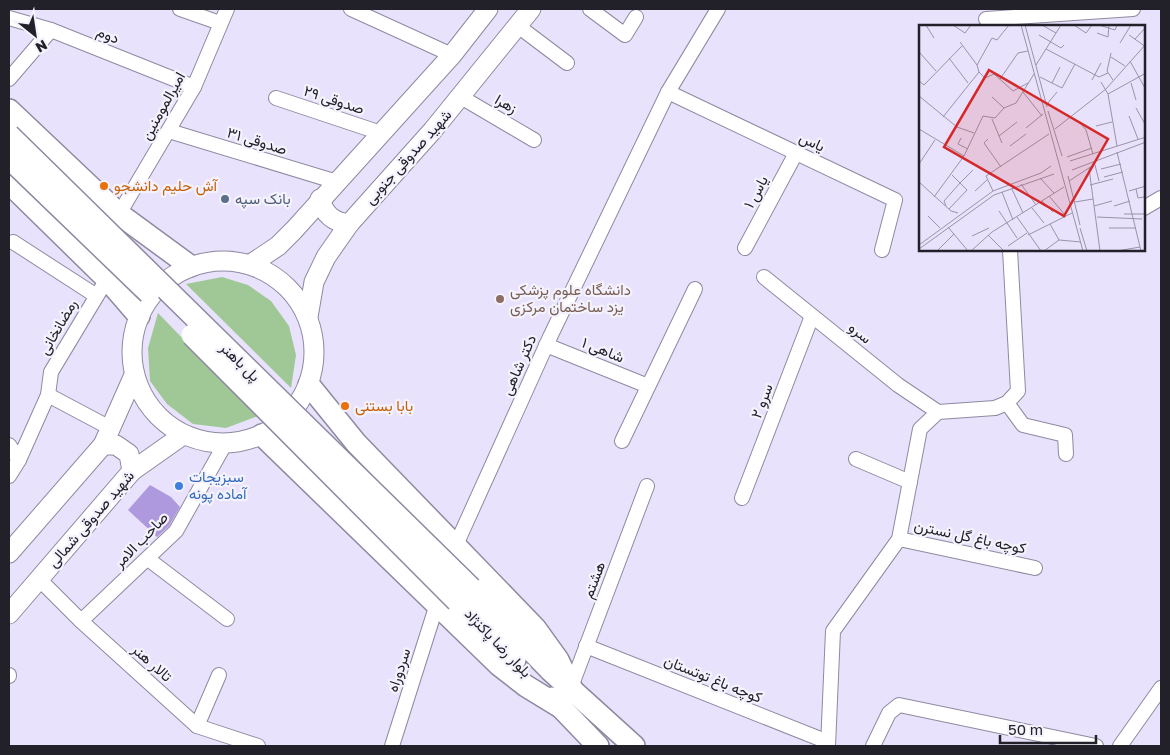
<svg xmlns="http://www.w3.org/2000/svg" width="1170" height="755" viewBox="0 0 1170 755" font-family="'Golos Text',Vazirmatn,sans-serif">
	<rect width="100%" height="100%" fill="#e9e2fc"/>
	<g fill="#a0c897">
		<polygon points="222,277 248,285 271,301 289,326 296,355 291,388 186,284"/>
		<polygon points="158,313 258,416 226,428 193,424 167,404 150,381 148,348"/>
	</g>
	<polygon fill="#ae99de" points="150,485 171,497 180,507 169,526 157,537 128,510"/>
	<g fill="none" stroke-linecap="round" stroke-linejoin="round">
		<g stroke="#8f89a0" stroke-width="16">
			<g id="street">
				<polyline points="180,9 220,23"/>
				<polyline points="351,9 452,55"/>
				<polyline points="590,9 625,35 636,17"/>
				<polyline points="9,18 51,30 194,87"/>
				<polyline points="986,19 1133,9"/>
				<polyline points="518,26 567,63"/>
				<polyline points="9,79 51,30"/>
				<polyline points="668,92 895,200 882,250"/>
				<polyline points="461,97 534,140"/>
				<polyline points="276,98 381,133"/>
				<polyline points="169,131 337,182"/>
				<polyline points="1144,208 1161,198"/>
				<polyline points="119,214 194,87 227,9"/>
				<polyline points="13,242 95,295"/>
				<polyline points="745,248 796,153"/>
				<polyline points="764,277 898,385 938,412"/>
				<polyline points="546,345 648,386"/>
				<polyline points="48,395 112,429"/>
				<polyline points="1007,403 1023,425 1065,435 1066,454"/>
				<polyline points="622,441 695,289"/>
				<polyline points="9,445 19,460"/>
				<polyline points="856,459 910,482"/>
				<polyline points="9,476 19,460 48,395 51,372 107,279"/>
				<polyline points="742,498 812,316"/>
				<polyline points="899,539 1035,568"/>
				<polyline points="456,545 550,337 668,92 718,9"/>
				<polyline points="148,559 227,619"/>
				<polyline points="39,579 81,621 197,726 258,746"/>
				<polyline points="81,621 176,531 225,444"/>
				<polyline points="586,646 828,742"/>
				<polyline points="9,675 9,676"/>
				<polyline points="571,687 647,486"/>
				<polyline points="197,726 219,675"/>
				<polyline points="392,746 437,604"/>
				<polyline points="828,746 833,631 899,539 920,429 938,412 995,408 1007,403 1018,391 1010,250"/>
				<polyline points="873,746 889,713 899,705 1096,746"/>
				<polyline points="1120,746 1161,688"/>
			</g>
		</g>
		<g stroke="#8f89a0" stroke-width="21">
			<g id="secondary">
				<path d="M320 199C324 214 333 222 349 224"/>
				<circle cx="223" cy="352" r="91"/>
				<polyline points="251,264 278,246 294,230 452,55 488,9"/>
				<polyline points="308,317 314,282 326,257 349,224 433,130 531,9"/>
				<polyline points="103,445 116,445 129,454 132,471"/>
				<polyline points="9,553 103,445 134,375"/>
				<polyline points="9,614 132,471 183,435"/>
			</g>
		</g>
		<g stroke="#8f89a0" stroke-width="24">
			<g id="primary">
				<polyline points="9,110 119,214 190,266"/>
				<polyline points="9,183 107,279 139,316"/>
				<polyline points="309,385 356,443 535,628 558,660 571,687"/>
				<polyline points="262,435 499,665 526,686 562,708"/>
				<polyline points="471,588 550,670 634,746"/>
				<polyline points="457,601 515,660"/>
				<polyline points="552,698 598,746"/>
			</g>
		</g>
		<use href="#street" stroke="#fff" stroke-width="14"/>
		<use href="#secondary" stroke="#fff" stroke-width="19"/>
		<use href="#primary" stroke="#fff" stroke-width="21"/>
		<g stroke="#8f89a0" stroke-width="24" stroke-linecap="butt">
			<g id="primary-bridge">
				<polyline points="9,135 471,588"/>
				<polyline points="9,158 149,293"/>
				<polyline points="192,335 457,601"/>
			</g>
		</g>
		<use href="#primary-bridge" stroke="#fff" stroke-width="21"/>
	</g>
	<g fill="#e8710a" stroke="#f4f2fc" stroke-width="2">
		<circle cx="104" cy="186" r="5"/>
		<circle cx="345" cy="406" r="5"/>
	</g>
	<circle fill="#5c6f8a" stroke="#f4f2fc" stroke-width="2" cx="225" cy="199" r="5"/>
	<circle fill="#8d6e63" stroke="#f4f2fc" stroke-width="2" cx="500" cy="299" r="5"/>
	<circle fill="#3f7fe0" stroke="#f4f2fc" stroke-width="2" cx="179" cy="486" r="5"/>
	<g text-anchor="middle" stroke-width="4.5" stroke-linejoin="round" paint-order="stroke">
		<g font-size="15" fill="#222029" stroke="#f4f2fc">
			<text transform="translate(108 35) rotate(22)" y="5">دوم</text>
			<text transform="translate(334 100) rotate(18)" y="5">صدوقی ۲۹</text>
			<text transform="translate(506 104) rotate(30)" y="5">زهرا</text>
			<text transform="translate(163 106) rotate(-61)" y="5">امیرالمومنین</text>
			<text transform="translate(257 141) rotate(17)" y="5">صدوقی ۳۱</text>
			<text transform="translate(812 142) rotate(25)" y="5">یاس</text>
			<text transform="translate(408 157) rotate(-48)" y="5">شهید صدوقی جنوبی</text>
			<text transform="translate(756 192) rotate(-62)" y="5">یاس ۱</text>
			<text transform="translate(58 327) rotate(-60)" y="5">رمضانخانی</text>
			<text transform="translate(860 333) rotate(39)" y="5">سرو</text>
			<text transform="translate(603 350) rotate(22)" y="5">شاهی ۱</text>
			<text transform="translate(240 362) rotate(44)" y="5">پل باهنر</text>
			<text transform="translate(519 365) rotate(-66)" y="5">دکتر شاهی</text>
			<text transform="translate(762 401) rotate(-69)" y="5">سرو ۲</text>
			<text transform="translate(91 519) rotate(-49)" y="5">شهید صدوقی شمالی</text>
			<text transform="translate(970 537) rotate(12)" y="5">کوچه باغ گل نسترن</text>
			<text transform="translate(141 540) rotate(-46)" y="5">صاحب الامر</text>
			<text transform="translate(594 580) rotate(-69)" y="5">هشتم</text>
			<text transform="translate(498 643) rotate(46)" y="5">بلوار رضا پاکنژاد</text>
			<text transform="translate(152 663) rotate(42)" y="5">تالار هنر</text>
			<text transform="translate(399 670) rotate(-72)" y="5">سردوراه</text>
			<text transform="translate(713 679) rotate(22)" y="5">کوچه باغ توتستان</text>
		</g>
		<g font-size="15" fill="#c56008" stroke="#f4f2fc" text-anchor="start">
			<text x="114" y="191">آش حلیم دانشجو</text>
			<text x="355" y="411">بابا بستنی</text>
		</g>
		<g font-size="15" fill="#4e5e75" stroke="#f4f2fc" text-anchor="start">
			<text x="235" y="204">بانک سپه</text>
		</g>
		<g font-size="15" fill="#785e54" stroke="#f4f2fc" text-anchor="start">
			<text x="510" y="295">دانشگاه علوم پزشکی<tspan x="510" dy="17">یزد ساختمان مرکزی</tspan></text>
		</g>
		<g font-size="15" fill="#366cbe" stroke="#f4f2fc" text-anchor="start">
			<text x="189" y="482">سبزیجات<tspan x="189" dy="17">آماده پونه</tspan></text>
		</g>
	</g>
	<g transform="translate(919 25)">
		<rect width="226" height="226" fill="#e9e2fc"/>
		<path fill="none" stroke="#9994a8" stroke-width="1" d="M7 0 15 13M34 0 46 8 52 0M102 0 164 226M106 0 128 82M123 0 137 8M155 0 167 8 173 0M180 0 196 5 198 0M178 8 189 12 190 0M120 10 142 23 145 20M210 10 227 22M216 14 227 2M41 17 58 40M201 18 212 0M127 24 180 52 189 48M1 28 17 46M192 28 188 46 194 55M192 32 206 41M30 33 49 58M211 36 227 65M117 40 142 0M60 47 66 53 75 49 94 66 109 58M121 52 143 63 156 39M81 54 99 28 109 26M173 55 182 38M0 56 5 60 43 21M182 57 189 69 198 121M133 58 141 42M212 58 217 75M104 67 123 91M189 69 227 48M0 71 38 102 55 108M73 72 85 83M128 79 138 67M217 83 227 101M129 86 143 131M210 91 219 114M24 92 60 47 58 40 73 13 78 15 90 0M73 94 83 118M162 99 167 105 174 129M177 101 193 97M107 103 124 89M0 104 45 131M136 104 187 64 227 19M80 111 98 97M42 113 39 119 49 124M69 114 65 118 82 142M91 121 107 109M198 127 222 226M148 132 173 123M151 136 227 112M0 139 16 115M176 140 180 156M170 143 181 226M182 144 202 139M153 145 227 117M149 151 161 200M185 152 204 147M121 153 135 168M150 156 176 139M0 157 32 186 39 188M102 159 117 180M171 160 194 154M93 164 104 188M217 164 219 173 225 172M56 166 68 155M74 166 67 151 130 109M210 166 227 161M83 167 94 195M130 171 146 190M15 172 45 131 64 91 76 93 85 83 97 78 115 49M123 176 134 187M156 177 174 174M27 181 25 176 41 158 33 150M175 181 193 176M195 181 211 176M113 183 125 198M30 184 48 165 41 158 54 145M80 186 98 213M205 189H225M9 191 21 203M98 192 122 226M178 192 223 194M131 199 140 215M29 202 49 226M161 203 168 226M190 203H217M69 210 85 226M109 210 153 188M53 211 70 203M0 220 74 166 122 148 132 141M89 221 108 208M0 224 75 170 135 149M18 226 35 209M52 226 73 207 145 162M125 226 140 215 162 217M198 226 221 222"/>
		<path fill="#d62828" fill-opacity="0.15" stroke="#d62828" stroke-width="2.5" d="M70 45 189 114 145 191 25 122Z"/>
		<rect width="226" height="226" fill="none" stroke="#222029" stroke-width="2.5"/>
	</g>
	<rect width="1170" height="755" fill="none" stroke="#222029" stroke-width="20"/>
	<g transform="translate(35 35) rotate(150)" stroke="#f4f2fc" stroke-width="4" paint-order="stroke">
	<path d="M0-4L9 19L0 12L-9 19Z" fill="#222029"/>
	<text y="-8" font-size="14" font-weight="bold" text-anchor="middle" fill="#222029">N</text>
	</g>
	<path d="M1000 735v8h96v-8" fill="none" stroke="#222029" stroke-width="2.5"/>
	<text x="1008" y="735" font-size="15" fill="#222029" stroke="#f4f2fc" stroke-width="4" paint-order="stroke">50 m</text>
</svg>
